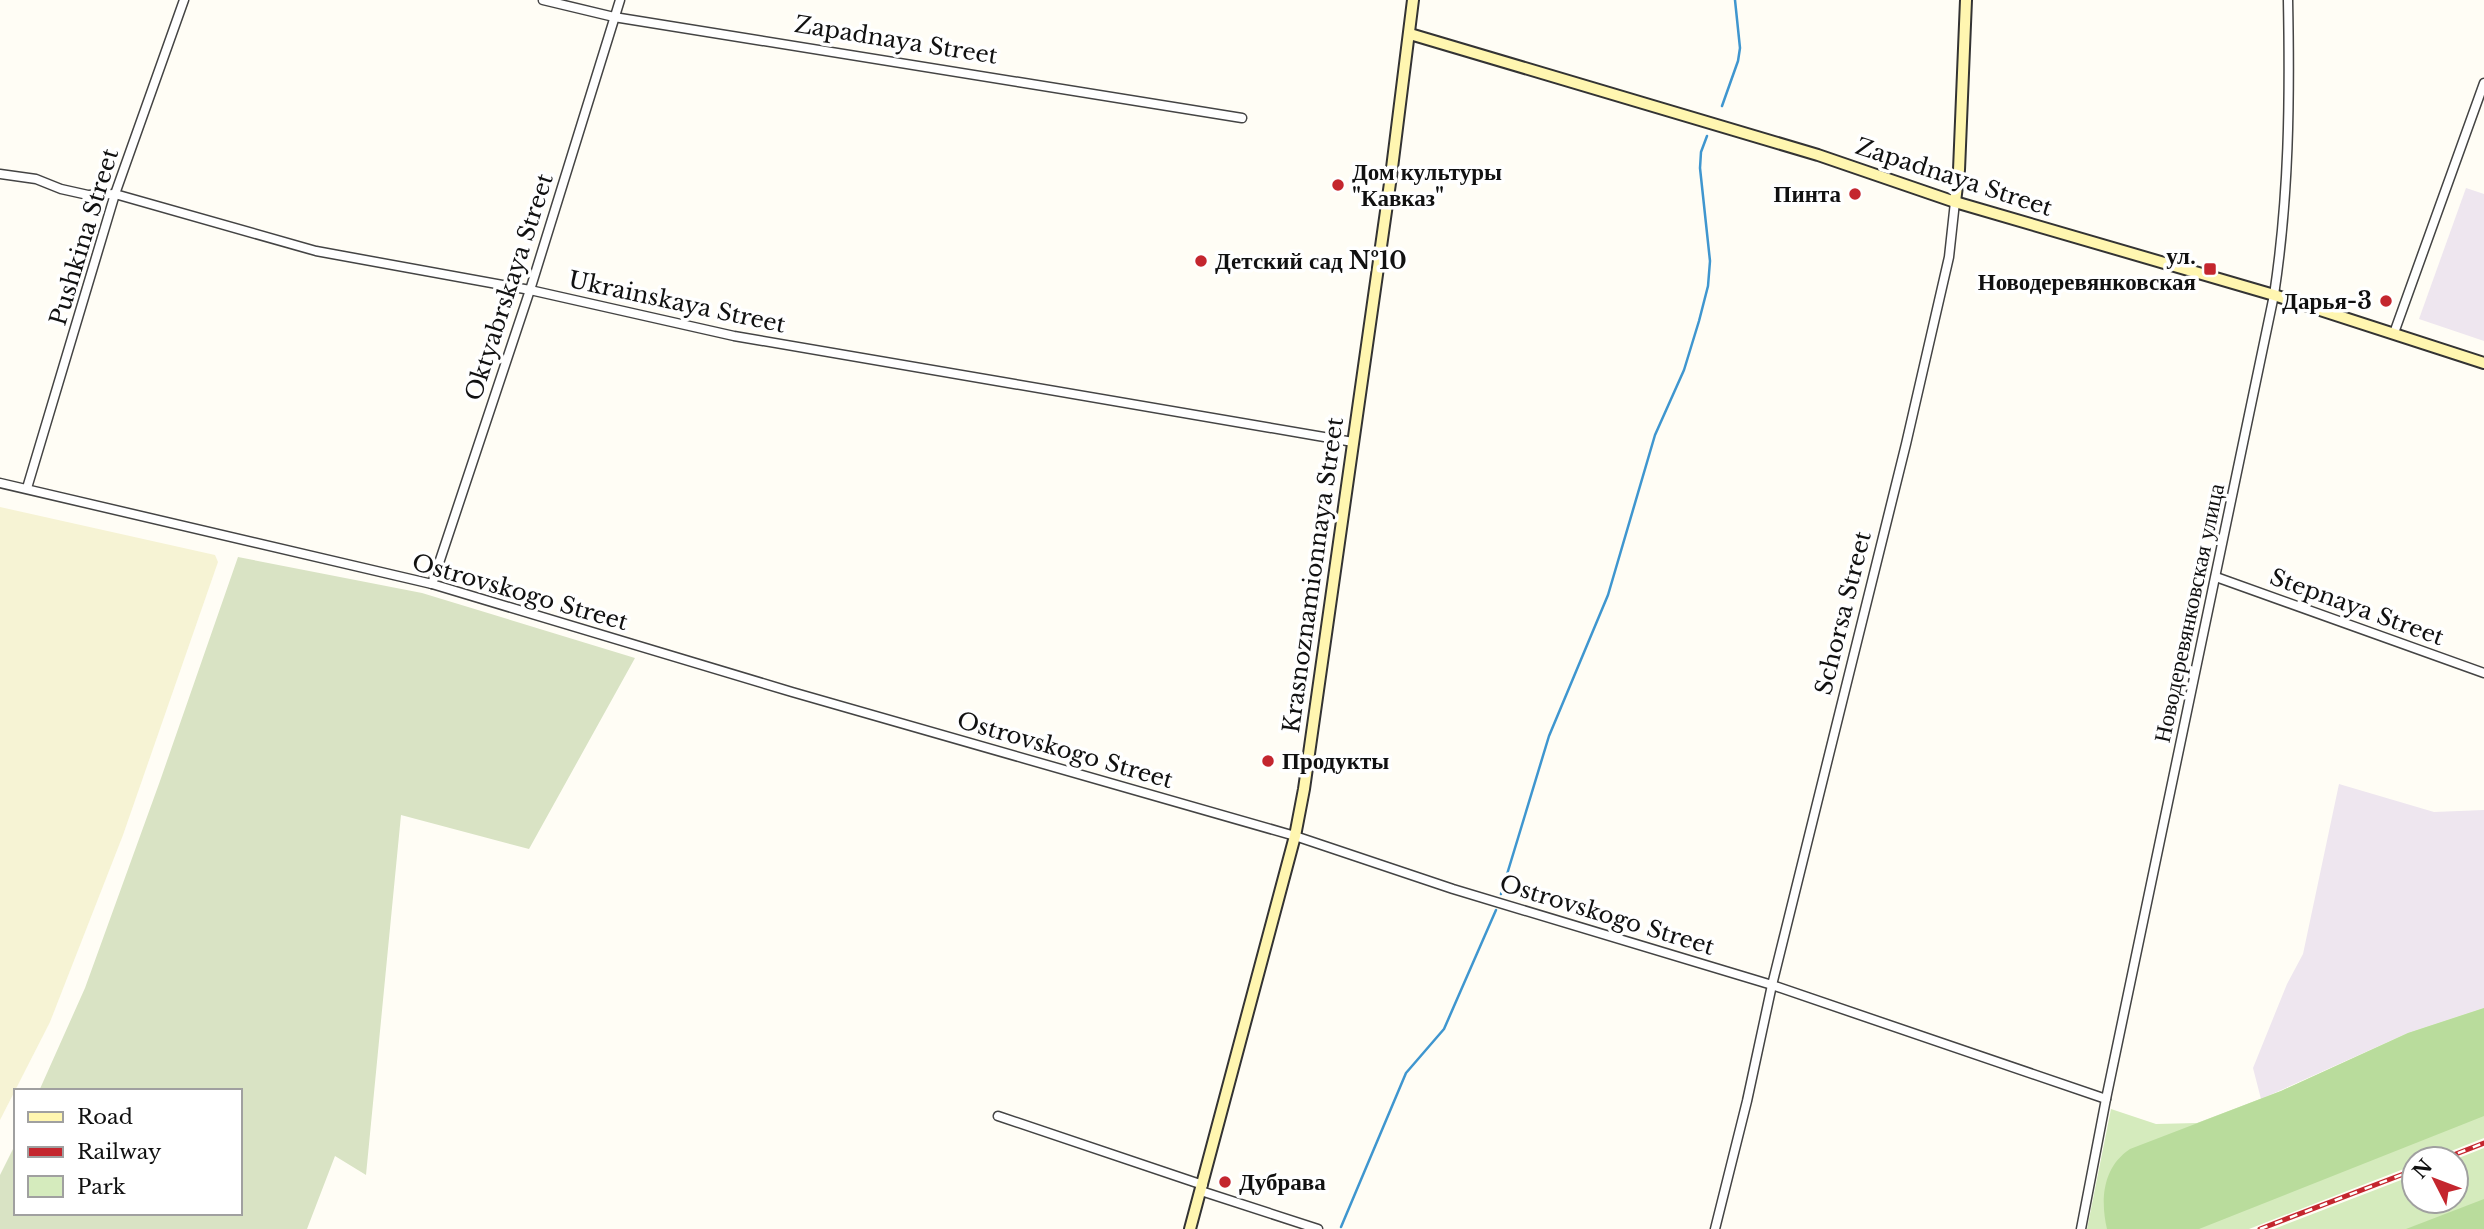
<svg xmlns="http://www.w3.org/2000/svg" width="2484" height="1229" viewBox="0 0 2484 1229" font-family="'Libre Baskerville',serif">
	<rect width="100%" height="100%" fill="#fffdf5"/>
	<g fill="#eee6ef">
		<polygon points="2466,188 2484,194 2484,341 2419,319"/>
		<polygon points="2339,784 2434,812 2484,810 2484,1008 2408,1033 2261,1099 2253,1068 2287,984 2303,954"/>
	</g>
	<polygon fill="#f6f3d4" points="0,507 215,555 218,562 123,835 50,1022 0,1120"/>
	<g fill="#d5ebbd">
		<polygon points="2484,1008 2484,1138 2431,1159 2414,1159 2414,1165 2249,1229 2087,1229 2111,1109 2156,1124 2197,1123 2281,1091 2408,1033"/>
		<polygon points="2484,1148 2484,1229 2274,1229 2414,1175 2414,1201 2456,1201 2456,1159"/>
	</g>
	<g fill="#b9dc9c">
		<path d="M2484 1008V1116L2199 1229H2107C2100 1199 2103 1167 2130 1149L2281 1091 2408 1033Z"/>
		<polygon points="2484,1199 2484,1229 2406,1229"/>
	</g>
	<polygon fill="#d9e3c4" points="238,557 422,593 635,658 529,849 401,815 366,1175 335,1156 307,1229 0,1229 0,1175 16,1143 16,1213 240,1213 240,1091 39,1091 85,988 160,781"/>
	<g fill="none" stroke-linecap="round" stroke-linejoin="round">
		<g stroke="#3f96cf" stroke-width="2.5">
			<polyline points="1722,106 1738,61 1740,48 1735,0"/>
			<polyline points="1501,894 1549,736 1608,595 1655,435 1684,370 1699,321 1708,286 1710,261 1700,168 1701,152 1707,136"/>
			<polyline points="1341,1227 1406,1073 1444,1029 1496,910"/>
		</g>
		<g stroke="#444" stroke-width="11">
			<g id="street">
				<polyline points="543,0 614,17 1242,118"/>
				<polyline points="0,174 36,179 61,189 88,195 115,194 316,251 530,290 734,336 1353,442"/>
				<polyline points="2394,333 2484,83"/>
				<polyline points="0,483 432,584 792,692 1295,836 1453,889 1772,985 2106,1099"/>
				<polyline points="27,488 115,194 184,0"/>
				<polyline points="2216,577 2484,673"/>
				<polyline points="432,584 530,290 620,0"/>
				<polyline points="998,1116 1203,1185"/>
				<polyline points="1201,1191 1318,1229"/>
				<polyline points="1715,1229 1747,1101 1772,985 1906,444 1949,257 1955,202"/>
				<path d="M2081 1229 2106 1099 2274 295C2289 197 2290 100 2288 0"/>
			</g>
		</g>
		<g stroke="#333" stroke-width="14">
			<g id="secondary">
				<polyline points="1410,34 1818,155 1955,202 2274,295 2484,363"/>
				<polyline points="1955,202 1959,170 1966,0"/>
				<polyline points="1190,1229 1295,836 1304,789 1391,176 1413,0"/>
			</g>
		</g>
		<use href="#street" stroke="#fff" stroke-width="8"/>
		<use href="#secondary" stroke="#fff6b0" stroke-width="10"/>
		<g stroke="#c4262e" stroke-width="5">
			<g id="rail">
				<polyline points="2443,1159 2484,1143"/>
				<polyline points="2260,1229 2414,1170"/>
			</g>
		</g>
		<use href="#rail" stroke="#fff" stroke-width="2.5" stroke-dasharray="8" stroke-linecap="butt"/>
	</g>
	<g fill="#c4262e" stroke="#fff" stroke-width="2.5">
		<circle cx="1338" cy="185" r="7"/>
		<circle cx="1855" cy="194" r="7"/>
		<circle cx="1201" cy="261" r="7"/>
		<rect x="2203" y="262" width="14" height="14" rx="3.5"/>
		<circle cx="2386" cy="301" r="7"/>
		<circle cx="1268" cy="761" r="7"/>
		<circle cx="1225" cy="1182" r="7"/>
	</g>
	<g text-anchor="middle" stroke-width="7" stroke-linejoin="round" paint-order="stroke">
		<g font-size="23" fill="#111" stroke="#fff">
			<text transform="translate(896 40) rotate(9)" y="8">Zapadnaya Street</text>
			<text transform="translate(1954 177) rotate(18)" y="8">Zapadnaya Street</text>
			<text transform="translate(84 237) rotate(-73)" y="8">Pushkina Street</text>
			<text transform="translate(509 287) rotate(-72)" y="8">Oktyabrskaya Street</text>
			<text transform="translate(677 302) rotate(12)" y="8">Ukrainskaya Street</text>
			<text transform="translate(1313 575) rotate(-82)" y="8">Krasnoznamionnaya Street</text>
			<text transform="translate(520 592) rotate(16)" y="8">Ostrovskogo Street</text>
			<text transform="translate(2357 607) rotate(20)" y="8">Stepnaya Street</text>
			<text transform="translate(1843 613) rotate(-76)" y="8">Schorsa Street</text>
			<text transform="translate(2189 613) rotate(-78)" y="8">Новодеревянковская улица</text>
			<text transform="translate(1065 750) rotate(16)" y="8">Ostrovskogo Street</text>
			<text transform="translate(1607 915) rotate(17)" y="8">Ostrovskogo Street</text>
		</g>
		<g font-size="23" font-weight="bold" fill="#111" stroke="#fff" text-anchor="start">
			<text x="1352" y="180">Дом культуры<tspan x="1352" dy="26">"Кавказ"</tspan></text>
			<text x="1841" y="202" text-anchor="end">Пинта</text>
			<text x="2196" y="264" text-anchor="end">ул.<tspan x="2196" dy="26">Новодеревянковская</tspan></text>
			<text x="1215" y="269">Детский сад №10</text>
			<text x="2372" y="309" text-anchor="end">Дарья-3</text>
			<text x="1282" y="769">Продукты</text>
			<text x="1239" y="1190">Дубрава</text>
		</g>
	</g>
	<rect x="14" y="1089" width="228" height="126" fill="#ffffff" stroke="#a0a0a0" stroke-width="2"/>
	<rect x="28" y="1112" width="35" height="10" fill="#fff6b0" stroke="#a0a0a0" stroke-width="2"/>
	<text x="77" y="1124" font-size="21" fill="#111111">Road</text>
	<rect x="28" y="1147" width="35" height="10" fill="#c4262e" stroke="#a0a0a0" stroke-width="2"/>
	<text x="77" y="1159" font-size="21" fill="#111111">Railway</text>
	<rect x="28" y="1176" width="35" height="21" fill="#d5ebbd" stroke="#a0a0a0" stroke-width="2"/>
	<text x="77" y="1194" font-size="21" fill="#111111">Park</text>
	<g transform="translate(2435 1180) rotate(312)"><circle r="33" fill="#ffffff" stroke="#a0a0a0" stroke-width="2"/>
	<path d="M0-5L12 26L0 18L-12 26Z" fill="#c4262e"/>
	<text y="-10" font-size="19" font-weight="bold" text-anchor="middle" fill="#111111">N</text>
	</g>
</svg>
